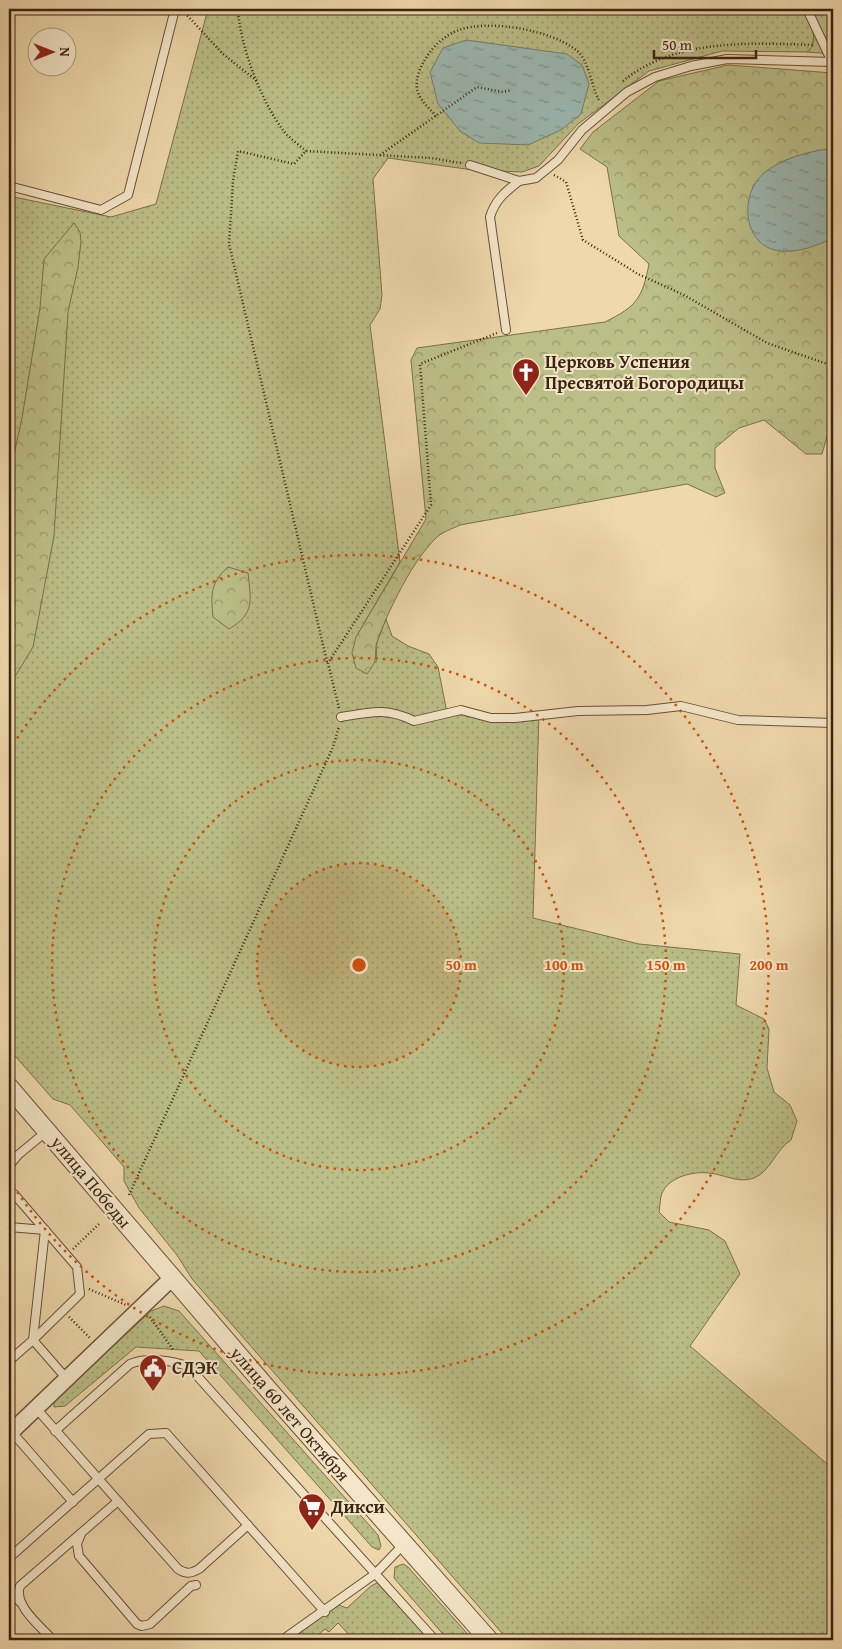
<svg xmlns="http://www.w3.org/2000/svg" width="842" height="1649" viewBox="0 0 842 1649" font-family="'Gentium Book Plus',serif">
	<defs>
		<pattern id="grass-dots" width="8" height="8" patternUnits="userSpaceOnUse" patternTransform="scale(1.25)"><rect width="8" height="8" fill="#bbbe87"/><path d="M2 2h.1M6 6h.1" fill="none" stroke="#999a6d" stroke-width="1.8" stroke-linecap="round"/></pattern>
		<pattern id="forest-crowns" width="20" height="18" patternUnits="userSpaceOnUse" patternTransform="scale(1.25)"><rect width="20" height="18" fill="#bbbe87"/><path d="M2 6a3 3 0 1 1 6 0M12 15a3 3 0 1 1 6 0" fill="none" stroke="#999a6d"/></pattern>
		<pattern id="water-ripples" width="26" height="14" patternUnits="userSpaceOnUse" patternTransform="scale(1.25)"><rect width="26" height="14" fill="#9bb8b1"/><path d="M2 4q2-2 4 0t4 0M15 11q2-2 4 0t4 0" fill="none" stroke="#80958f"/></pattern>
	</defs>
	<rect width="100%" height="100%" fill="#eed8ac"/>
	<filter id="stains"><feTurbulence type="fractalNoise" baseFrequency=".004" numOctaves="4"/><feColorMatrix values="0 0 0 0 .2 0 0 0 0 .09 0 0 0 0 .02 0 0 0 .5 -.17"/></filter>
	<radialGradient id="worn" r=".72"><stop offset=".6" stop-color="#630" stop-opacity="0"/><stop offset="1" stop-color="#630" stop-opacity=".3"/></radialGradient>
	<g fill="url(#grass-dots)" stroke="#7c704c">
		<path d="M208 9H815L813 46 807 52 722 51 649 71 578 124 539 166 522 172 473 170 388 158 373 179 382 295 380 309 370 325 400 562 356 637 376 663 377 642 386 619 392 636 408 646 429 654 438 667 446 708 457 715 539 713 533 918 639 944 740 954 736 1005 764 1019 769 1029 767 1068 774 1092 790 1105 797 1121 791 1140C776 1149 771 1171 754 1178 739 1184 723 1174 709 1173 693 1171 669 1177 662 1193 660 1198 660 1206 659 1212L669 1222 709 1230 725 1241 740 1274 690 1346 833 1469V1640H508L192 1279 177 1255 139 1208 124 1181V1167L70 1105 53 1099 9 1049V196L111 217 156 204Z"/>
		<polygon points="164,1306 179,1311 378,1535 381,1546 379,1550 372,1547 199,1351 136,1347 65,1406 54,1407 54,1401 151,1311"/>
		<polygon points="403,1564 408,1567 473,1640 448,1640 394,1578 395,1567"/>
		<polygon points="377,1583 431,1640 354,1640 338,1623 329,1632 325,1629 312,1640 290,1640 338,1605 347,1608 371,1586"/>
	</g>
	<g fill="url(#forest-crowns)" stroke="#7c704c">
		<polygon points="815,9 833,9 833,54 807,52 813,46"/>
		<path d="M728 65 833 73V416L822 454H806L764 420 739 428 715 448V468L725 493 716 497 687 484 460 525C452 529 442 532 436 538 413 560 389 609 378 639 372 655 381 656 367 674L356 668 352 653 356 637 426 519 411 360 417 348 605 322C637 306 642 299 649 264L619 236 607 167 580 149 593 132 659 81Z"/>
		<polygon points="74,223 80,232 81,242 78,267 68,312 54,536 33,647 16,675 9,673 9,478 22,418 40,308 44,259"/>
		<path d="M228 567 248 573C251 600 255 614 229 629L213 617C211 593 210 584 228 567Z"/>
	</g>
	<g fill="url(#water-ripples)" stroke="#757c71">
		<polygon points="466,40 567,54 582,65 589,84 581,114 561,130 528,145 479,143 460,131 438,104 430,72 443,48"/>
		<path d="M828 149 833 150V238C818 245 799 253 781 251 743 248 738 195 764 173 781 159 806 152 828 149Z"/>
	</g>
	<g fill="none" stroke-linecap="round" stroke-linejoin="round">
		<g stroke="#695038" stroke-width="10">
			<g id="service">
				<polyline points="807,9 832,62"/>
				<polyline points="470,165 519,181 536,178 558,160 582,130 627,92 655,77 691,66 727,59 833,62"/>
				<polyline points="9,186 101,210 128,195 175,9"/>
				<path d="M506 330 490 217C495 200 505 192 519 181"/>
				<path d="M341 717C370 712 387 707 414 721L461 710 491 718H515L578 711 647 710 681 706 738 720 833 723"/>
				<polyline points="9,1166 18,1155 47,1131"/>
				<polyline points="9,1199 14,1194 77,1267 80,1294 33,1340"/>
				<polyline points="9,1227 45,1230"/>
				<polyline points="33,1340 45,1230"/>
				<polyline points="9,1361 33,1340 66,1378"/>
				<path d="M35 1407 178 1569C186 1574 190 1574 199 1569L248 1525"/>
				<polyline points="11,1431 73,1502"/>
				<path d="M55 1431 130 1364C146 1357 173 1360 189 1367L435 1640"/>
				<polyline points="81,1534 77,1544 79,1556 137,1624 142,1626 150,1624 191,1586 196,1585"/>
				<polyline points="9,1558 149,1434 166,1433 325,1612"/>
				<polyline points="9,1589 20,1602"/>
				<path d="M53 1640C41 1627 13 1605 20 1586L118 1501"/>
				<polyline points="282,1640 375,1574 404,1544"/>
			</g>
		</g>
		<g stroke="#695038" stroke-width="18">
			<polyline id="minor" points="9,1434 172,1278"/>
		</g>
		<g stroke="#695038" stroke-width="20">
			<polyline id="tertiary" points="9,1087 266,1387 489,1640"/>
		</g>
		<g stroke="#3d2311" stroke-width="2.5" stroke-dasharray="1 2.5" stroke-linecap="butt">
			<path d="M238 9C240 46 261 101 283 130 289 138 299 145 306 151"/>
			<polyline points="185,13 223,54 257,81"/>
			<path d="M623 81C676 38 750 43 814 45"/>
			<path d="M436 116C430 109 423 103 419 95 414 85 418 72 423 63 430 49 444 35 459 30 489 19 551 30 576 50 590 61 591 87 599 100"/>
			<polyline points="380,155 477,87 503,92 512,90"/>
			<polyline points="554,175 566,182 583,240 638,274 684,295 767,343 833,366"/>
			<polyline points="327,662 229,244 233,181 238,151 294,164 306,151 431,158 461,163"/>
			<polyline points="339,708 328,663 431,505 420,364 497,333"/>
			<polyline points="129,1195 333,747 339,727"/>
			<polyline points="73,1249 99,1224"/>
			<polyline points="89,1289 126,1305"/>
			<polyline points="69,1317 90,1338"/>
			<polyline points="150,1317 174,1351"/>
		</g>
		<use href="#service" stroke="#f4e6c9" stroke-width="8"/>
		<use href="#minor" stroke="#f4e6c9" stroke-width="15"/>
		<use href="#tertiary" stroke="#f4e6c9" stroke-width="18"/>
	</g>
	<circle cx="359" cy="965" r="102" fill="#ce510d" fill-opacity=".12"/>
	<g fill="none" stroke="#ce510d" stroke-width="2.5" stroke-dasharray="2.5 5">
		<circle cx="359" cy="965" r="102"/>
		<circle cx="359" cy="965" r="205"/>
		<circle cx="359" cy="965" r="307"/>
		<path d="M9 751A410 410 0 1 1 9 1179"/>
	</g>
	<defs>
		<g id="church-pin" transform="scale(1.4375)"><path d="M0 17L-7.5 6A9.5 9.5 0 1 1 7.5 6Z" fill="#8f2418" stroke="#f4e6c9"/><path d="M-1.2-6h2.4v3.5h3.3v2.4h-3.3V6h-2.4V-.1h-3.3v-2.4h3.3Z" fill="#fff"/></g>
		<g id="civic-pin" transform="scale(1.4375)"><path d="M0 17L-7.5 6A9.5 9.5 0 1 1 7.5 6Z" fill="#8f2418" stroke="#f4e6c9"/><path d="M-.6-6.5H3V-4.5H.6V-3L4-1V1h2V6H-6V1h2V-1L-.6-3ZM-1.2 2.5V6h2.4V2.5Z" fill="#fff"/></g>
		<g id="supermarket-pin" transform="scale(1.4375)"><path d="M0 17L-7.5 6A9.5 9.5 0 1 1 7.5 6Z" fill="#8f2418" stroke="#f4e6c9"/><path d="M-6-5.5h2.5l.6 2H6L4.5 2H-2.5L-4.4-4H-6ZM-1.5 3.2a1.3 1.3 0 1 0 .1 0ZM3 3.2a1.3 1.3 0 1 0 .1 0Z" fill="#fff"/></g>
	</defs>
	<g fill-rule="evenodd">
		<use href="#church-pin" x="526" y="372"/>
		<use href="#civic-pin" x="153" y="1368"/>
		<use href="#supermarket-pin" x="312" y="1507"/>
	</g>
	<g text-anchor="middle" stroke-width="4" stroke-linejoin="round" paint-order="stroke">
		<g font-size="18" font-weight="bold" fill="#3d2311" stroke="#f4e6c9" text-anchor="start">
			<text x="545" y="368">Церковь Успения<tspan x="545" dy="21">Пресвятой Богородицы</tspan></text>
			<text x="172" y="1374">СДЭК</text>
			<text x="331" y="1513">Дикси</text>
		</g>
		<g font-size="18" fill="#3d2311" stroke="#f4e6c9">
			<text transform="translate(91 1182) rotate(50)" y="6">улица Победы</text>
			<text transform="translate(290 1414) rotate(49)" y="6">улица 60 лет Октября</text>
		</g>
	</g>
	<circle cx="359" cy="965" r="8" fill="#ce510d" stroke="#f4e6c9" stroke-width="2.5"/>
	<g font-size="15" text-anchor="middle" font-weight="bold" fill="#ce510d" stroke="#f4e6c9" stroke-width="4" stroke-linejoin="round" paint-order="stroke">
		<text x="461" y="970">50 m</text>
		<text x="564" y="970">100 m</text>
		<text x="666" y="970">150 m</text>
		<text x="769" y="970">200 m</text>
	</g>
	<rect width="842" height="1649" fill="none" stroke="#eed8ac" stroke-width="30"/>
	<rect x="10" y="10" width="822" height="1629" fill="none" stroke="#3d2311" stroke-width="2.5"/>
	<rect x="15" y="15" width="812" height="1619" fill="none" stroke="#3d2311"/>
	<g transform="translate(52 52) rotate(90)"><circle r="24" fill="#f4e6c9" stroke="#ab987f"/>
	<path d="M0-4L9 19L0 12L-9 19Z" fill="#8f2418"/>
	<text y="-8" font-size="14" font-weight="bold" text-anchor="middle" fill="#3d2311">N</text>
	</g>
	<path d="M654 50v8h102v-8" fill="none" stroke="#3d2311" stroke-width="2.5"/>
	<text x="662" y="50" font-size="15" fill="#3d2311" stroke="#f4e6c9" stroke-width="4" paint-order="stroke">50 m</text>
	<rect width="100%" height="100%" filter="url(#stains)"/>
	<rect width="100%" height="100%" fill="url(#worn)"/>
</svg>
